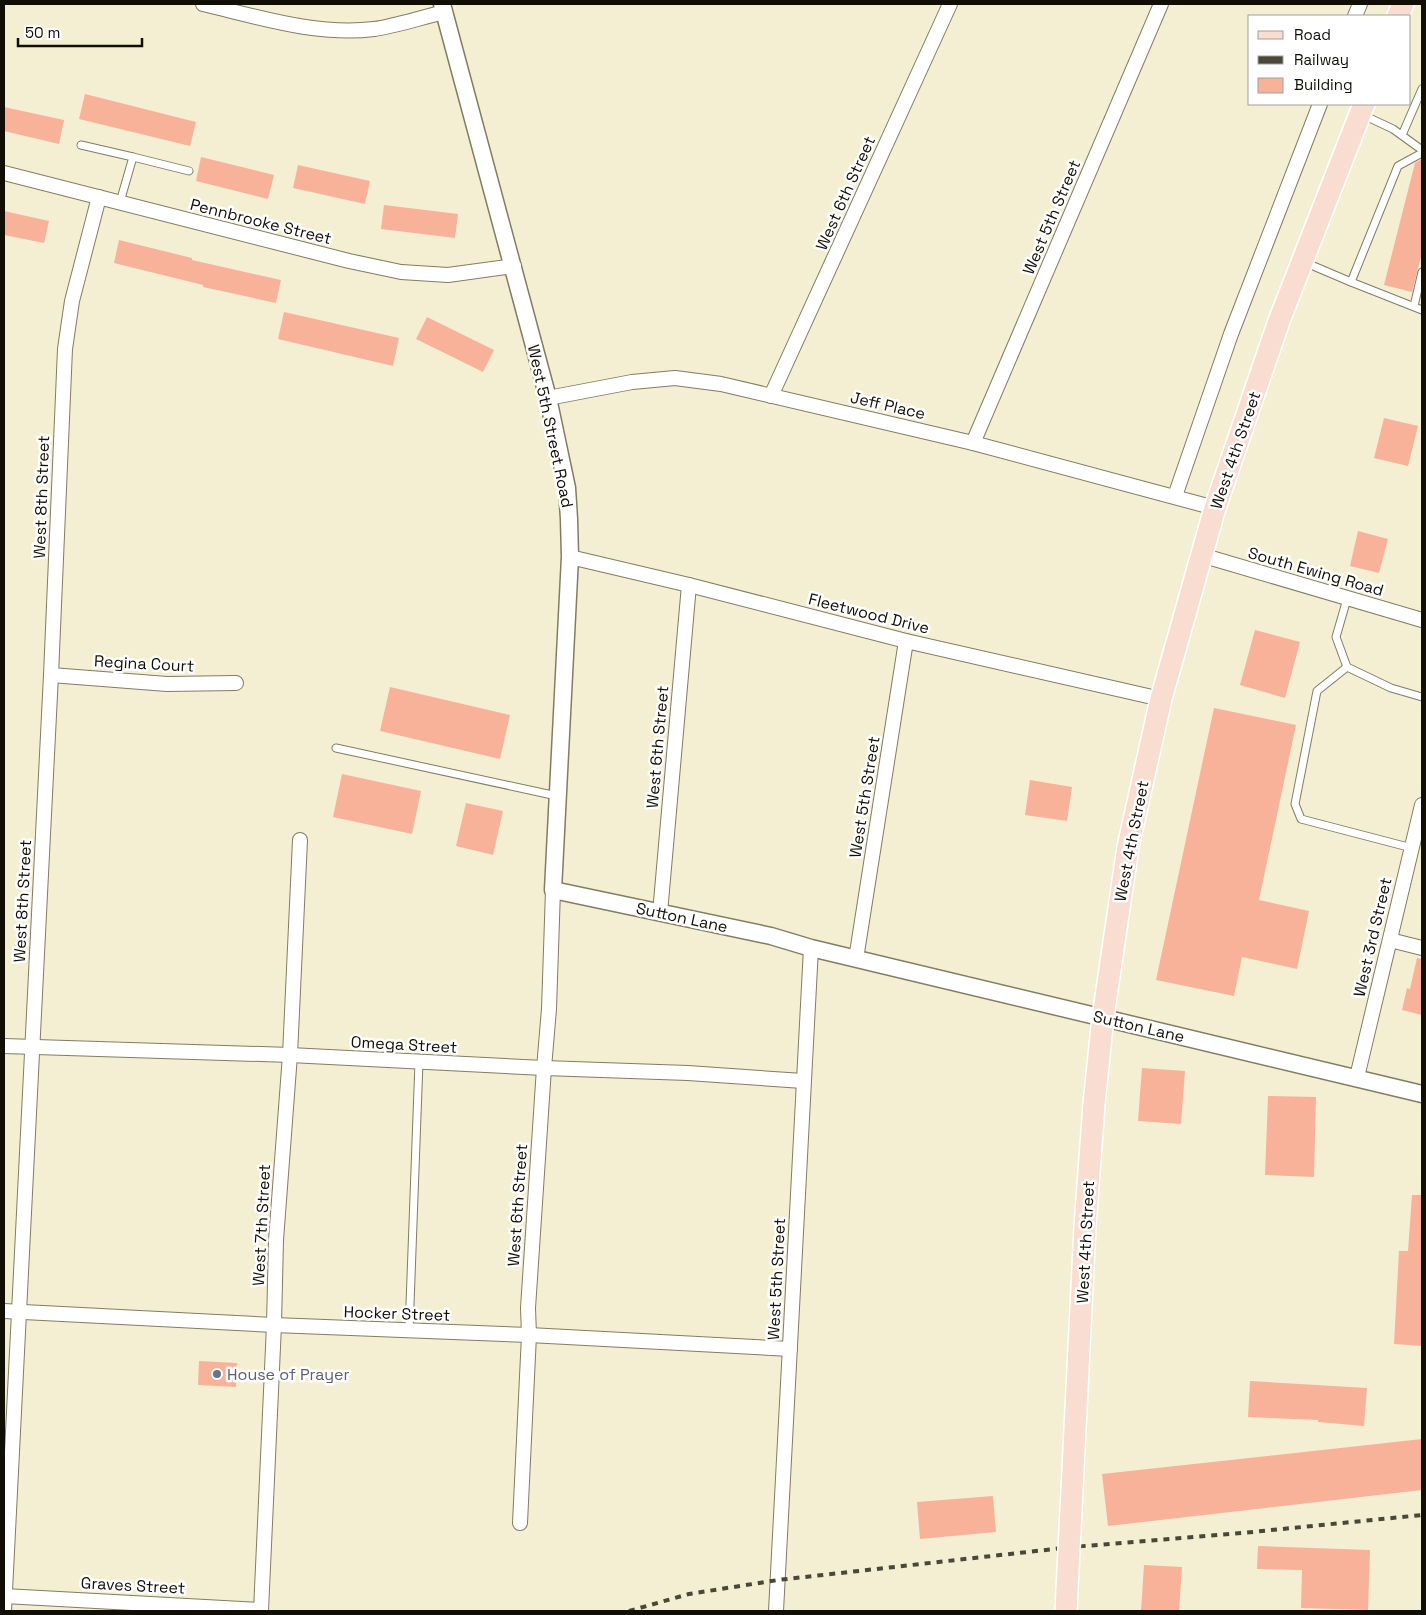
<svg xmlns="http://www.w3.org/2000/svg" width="1426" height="1615" viewBox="0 0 1426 1615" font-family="'Space Grotesk',sans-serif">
	<rect width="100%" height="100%" fill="#f4efd2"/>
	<g fill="#f8b299">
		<polygon points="85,94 196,122 190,146 79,119"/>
		<polygon points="4,107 64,120 59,144 4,131"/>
		<polygon points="201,157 274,175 268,199 196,181"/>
		<polygon points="1422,159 1422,253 1412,292 1384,285 1415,163"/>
		<polygon points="298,165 370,181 365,204 293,188"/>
		<polygon points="384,205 458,214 455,238 381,229"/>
		<polygon points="4,211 49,221 44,243 4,235"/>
		<polygon points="119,240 192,258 192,260 281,280 276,303 203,287 203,285 114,263"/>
		<polygon points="284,312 399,338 393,366 278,339"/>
		<polygon points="427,317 494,350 483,372 416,339"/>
		<polygon points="1384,418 1418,426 1408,466 1374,458"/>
		<polygon points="1358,531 1388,539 1379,573 1350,566"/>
		<polygon points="1255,630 1300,642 1285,698 1240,685"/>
		<polygon points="390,687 510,715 500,759 380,731"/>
		<polygon points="1214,708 1296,725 1259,900 1309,911 1297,969 1242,957 1234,996 1156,980"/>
		<polygon points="342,774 421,791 412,834 333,817"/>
		<polygon points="1030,780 1072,787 1067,821 1025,815"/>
		<polygon points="466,803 503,811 493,855 456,846"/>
		<polygon points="1417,958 1422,959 1422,1015 1402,1010 1407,988 1410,989"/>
		<polygon points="1142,1068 1185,1071 1181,1124 1138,1121"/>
		<polygon points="1268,1096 1316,1097 1314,1177 1265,1175"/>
		<polygon points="1412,1195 1422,1195 1422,1346 1394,1344 1399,1251 1408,1251"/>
		<polygon points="199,1361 237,1363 236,1387 198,1385"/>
		<polygon points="1250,1381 1367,1388 1364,1426 1318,1422 1318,1420 1248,1417"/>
		<polygon points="1422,1439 1422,1490 1108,1526 1102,1474"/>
		<polygon points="993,1496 996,1532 920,1539 917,1502"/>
		<polygon points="1258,1546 1370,1550 1368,1610 1301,1608 1302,1570 1257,1569"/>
		<polygon points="1144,1565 1182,1567 1179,1611 1141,1611"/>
	</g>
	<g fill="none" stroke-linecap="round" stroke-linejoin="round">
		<g stroke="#817d63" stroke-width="9">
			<g id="service">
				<polyline points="1363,115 1393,129 1422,150"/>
				<polyline points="1402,135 1422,89"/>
				<polyline points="81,145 133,157"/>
				<polyline points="120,202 133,157 189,171"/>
				<polyline points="1304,262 1351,282 1422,310"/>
				<polyline points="1351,282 1398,166 1422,153"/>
				<polyline points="1414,306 1422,272"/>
				<polyline points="1347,599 1336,637 1347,667 1391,688 1422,697"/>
				<polyline points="1347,667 1317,691 1295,804 1301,819 1412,848"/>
				<polyline points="336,748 557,796"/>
				<polyline points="409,1331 419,1062"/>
			</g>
		</g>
		<g stroke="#817d63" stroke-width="16">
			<g id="minor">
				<path d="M203 4C258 17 317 36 374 29 396 26 422 17 445 12"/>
				<polyline points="1355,16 1360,4"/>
				<polyline points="4,173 349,261 401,272 448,275 514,266"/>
				<polyline points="771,396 950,4"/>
				<polyline points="548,398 632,382 675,378 721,384 973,443 1215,508"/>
				<polyline points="973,443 1161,4"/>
				<polyline points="1175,496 1231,334 1320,104"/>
				<polyline points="1201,555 1422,620"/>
				<polyline points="570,557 689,585 906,641 1161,699"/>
				<polyline points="51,675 167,684 236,683"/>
				<polyline points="660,913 689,585"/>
				<polyline points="1390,940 1422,948"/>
				<polyline points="856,959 906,641"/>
				<polyline points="4,1046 290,1055 544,1068 688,1073 803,1081"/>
				<polyline points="1357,1077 1422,805"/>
				<polyline points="4,1311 274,1325 529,1335 790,1349"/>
				<polyline points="520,1523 529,1335 528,1308 544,1068 549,1009 553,890"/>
				<polyline points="4,1596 261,1610"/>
				<polyline points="4,1611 51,675 65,349 72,301 99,197"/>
				<polyline points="261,1611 274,1325 276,1240 290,1055 300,840"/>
				<polyline points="776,1611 811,948"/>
			</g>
		</g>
		<g stroke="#817d63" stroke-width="19">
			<polyline id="tertiary" points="442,4 548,398 567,488 569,519 570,557 553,890 771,936 811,948 1422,1094"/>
		</g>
		<g stroke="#fff" stroke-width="24">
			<g id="primary">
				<polyline points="1398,16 1403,4"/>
				<polyline points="1071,1510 1085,1227 1094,1104 1103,1017 1128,847 1161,699 1215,508 1279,321 1364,104"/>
				<polyline points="1066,1611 1067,1590"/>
			</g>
		</g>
		<use href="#service" stroke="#fff" stroke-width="7"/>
		<use href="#minor" stroke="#fff" stroke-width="14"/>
		<use href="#tertiary" stroke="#fff" stroke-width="16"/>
		<use href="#primary" stroke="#faddd1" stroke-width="21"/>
		<polyline stroke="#4a4739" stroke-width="4" stroke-dasharray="6 6" stroke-linecap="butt" points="629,1611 689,1594 778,1580 1072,1547 1242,1533 1422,1515"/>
		<g stroke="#fff" stroke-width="24" stroke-linecap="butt">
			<polyline id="primary-bridge" points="1067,1590 1071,1510"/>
		</g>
		<use href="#primary-bridge" stroke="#faddd1" stroke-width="21"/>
	</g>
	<circle fill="#6b7280" stroke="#fff" stroke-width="2" cx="217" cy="1374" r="5"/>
	<g text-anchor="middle" stroke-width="5" stroke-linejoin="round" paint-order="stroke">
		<g font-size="16" fill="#100e05" stroke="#fff">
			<text transform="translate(845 193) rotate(-66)" y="6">West 6th Street</text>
			<text transform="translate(1051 217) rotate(-67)" y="6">West 5th Street</text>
			<text transform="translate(261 221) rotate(14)" y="6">Pennbrooke Street</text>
			<text transform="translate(888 405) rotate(13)" y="6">Jeff Place</text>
			<text transform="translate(551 426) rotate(78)" y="6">West 5th Street Road</text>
			<text transform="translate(1235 450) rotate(-71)" y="6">West 4th Street</text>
			<text transform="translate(41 497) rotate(-88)" y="6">West 8th Street</text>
			<text transform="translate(1316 571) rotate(16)" y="6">South Ewing Road</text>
			<text transform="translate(869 613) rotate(14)" y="6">Fleetwood Drive</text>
			<text transform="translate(144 663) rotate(3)" y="6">Regina Court</text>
			<text transform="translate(657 747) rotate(-85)" y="6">West 6th Street</text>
			<text transform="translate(864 797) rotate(-81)" y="6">West 5th Street</text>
			<text transform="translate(1131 841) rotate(-79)" y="6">West 4th Street</text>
			<text transform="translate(22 901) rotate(-87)" y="6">West 8th Street</text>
			<text transform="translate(682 917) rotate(12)" y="6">Sutton Lane</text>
			<text transform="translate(1372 937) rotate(-77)" y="6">West 3rd Street</text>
			<text transform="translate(1139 1026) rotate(13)" y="6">Sutton Lane</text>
			<text transform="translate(404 1044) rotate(3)" y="6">Omega Street</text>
			<text transform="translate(517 1205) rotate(-86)" y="6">West 6th Street</text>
			<text transform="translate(261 1225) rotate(-87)" y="6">West 7th Street</text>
			<text transform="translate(1085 1242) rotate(-87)" y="6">West 4th Street</text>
			<text transform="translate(776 1279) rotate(-87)" y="6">West 5th Street</text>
			<text transform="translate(397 1313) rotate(2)" y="6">Hocker Street</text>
			<text transform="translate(133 1585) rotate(3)" y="6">Graves Street</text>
		</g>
		<g font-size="16" fill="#5b616d" stroke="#fff" text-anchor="start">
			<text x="227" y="1380">House of Prayer</text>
		</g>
	</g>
	<rect width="1426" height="1615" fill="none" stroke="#100e05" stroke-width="10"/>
	<rect x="1248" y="15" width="162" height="90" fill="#ffffff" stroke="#9f9f9b"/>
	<rect x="1258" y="31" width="25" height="8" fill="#faddd1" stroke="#9f9f9b"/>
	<text x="1294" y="40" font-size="15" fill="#100e05">Road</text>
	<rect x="1258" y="56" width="25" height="8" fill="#4a4739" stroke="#9f9f9b"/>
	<text x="1294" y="65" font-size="15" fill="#100e05">Railway</text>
	<rect x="1258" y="78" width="25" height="15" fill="#f8b299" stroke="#9f9f9b"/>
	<text x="1294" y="90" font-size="15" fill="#100e05">Building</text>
	<path d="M18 38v8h124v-8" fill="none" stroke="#100e05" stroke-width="2.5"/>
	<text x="25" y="38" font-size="15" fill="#100e05" stroke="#ffffff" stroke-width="4" paint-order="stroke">50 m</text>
</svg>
